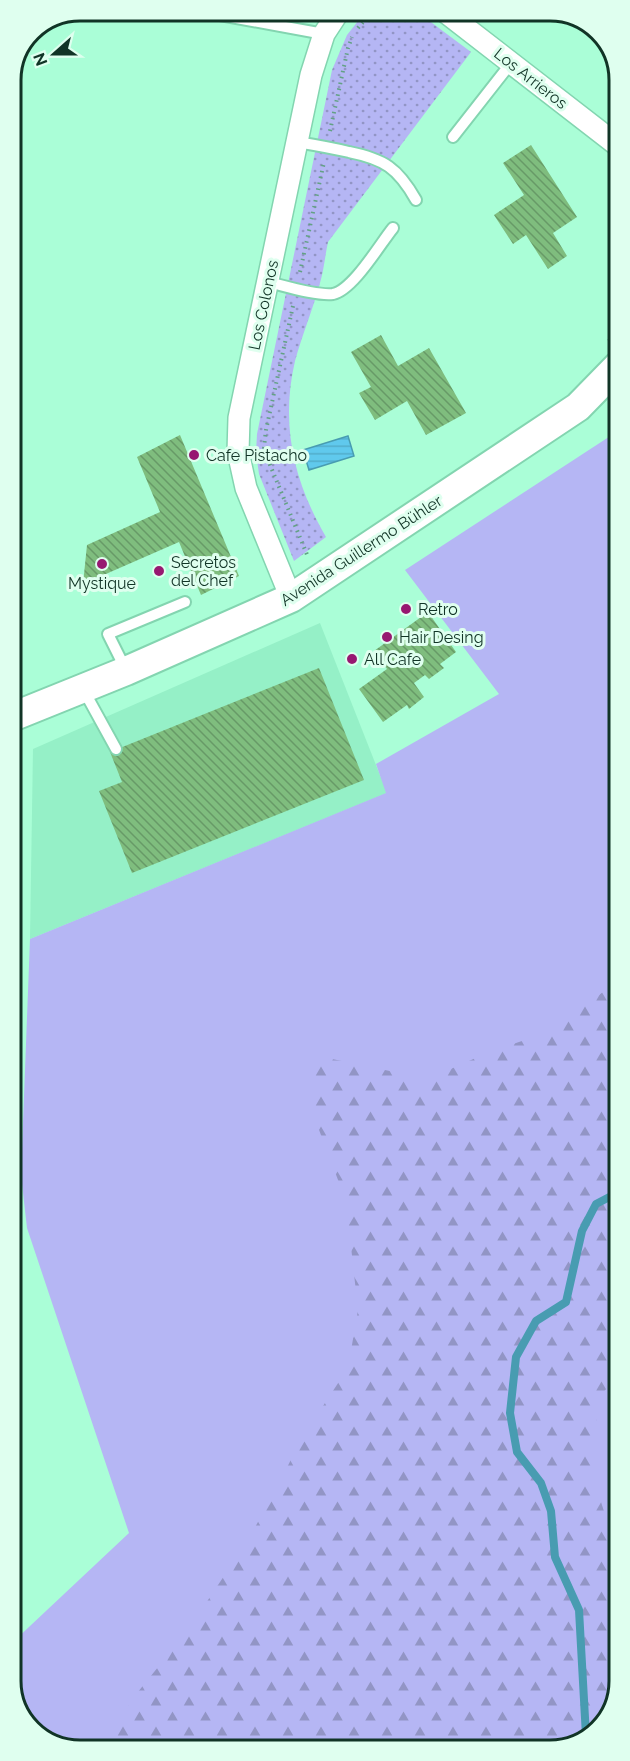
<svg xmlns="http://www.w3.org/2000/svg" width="630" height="1761" viewBox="0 0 630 1761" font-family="Raleway,sans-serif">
	<defs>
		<pattern id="forest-firs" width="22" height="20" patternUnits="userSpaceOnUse" patternTransform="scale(1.5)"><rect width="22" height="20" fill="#b5b6f4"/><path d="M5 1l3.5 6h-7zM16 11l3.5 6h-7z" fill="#9295c5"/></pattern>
		<pattern id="park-dots" width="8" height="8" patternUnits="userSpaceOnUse" patternTransform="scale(1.5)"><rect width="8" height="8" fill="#b5b6f4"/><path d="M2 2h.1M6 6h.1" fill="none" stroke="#9295c5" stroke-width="1.8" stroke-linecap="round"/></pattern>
		<pattern id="water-rules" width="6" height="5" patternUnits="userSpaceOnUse" patternTransform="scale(1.5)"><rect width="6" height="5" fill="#60c9ed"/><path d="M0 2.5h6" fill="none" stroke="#52adcb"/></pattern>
		<pattern id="building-back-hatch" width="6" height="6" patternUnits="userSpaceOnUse" patternTransform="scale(1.5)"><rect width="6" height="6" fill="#7fbd7e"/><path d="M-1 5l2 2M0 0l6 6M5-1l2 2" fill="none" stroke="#679a67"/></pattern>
	</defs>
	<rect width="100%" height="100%" fill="#aafed7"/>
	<polygon fill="#95f0c7" points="320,623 387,793 30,939 33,749"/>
	<polygon fill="#b5b6f4" points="618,431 619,1682 605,1723 568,1748 75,1750 34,1734 13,1699 13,1642 129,1533 27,1228 21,1175 30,939 386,793 376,764 499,694 405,570"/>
	<polygon fill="url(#forest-firs)" points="617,981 618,982 619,1373 598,1399 592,1474 619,1558 619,1682 605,1723 568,1748 112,1750 129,1703 188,1630 248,1540 279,1484 300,1441 348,1368 358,1310 346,1201 313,1114 313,1055 428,1079 487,1053 554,1030"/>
	<path fill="url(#park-dots)" d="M366 11H416L471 52 328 242C325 256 324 269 320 283 313 309 302 335 295 361 280 425 294 482 326 537L294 561 259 474 256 453 257 434 332 70 347 35Z"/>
	<polygon fill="url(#water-rules)" stroke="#489cb1" stroke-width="1.5" points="348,436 354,456 309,470 303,450"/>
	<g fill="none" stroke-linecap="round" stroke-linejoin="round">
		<polyline stroke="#489cb1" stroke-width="8" points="586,1736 579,1610 555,1557 551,1511 541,1483 517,1452 510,1413 516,1357 536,1321 566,1302 582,1231 596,1204 619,1192"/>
	</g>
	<g fill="url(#building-back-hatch)">
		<polygon points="531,145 577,217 553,233 567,256 548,269 526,235 513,244 494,215 524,195 503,163"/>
		<polygon points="381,335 398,366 429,348 466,413 426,435 407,401 375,420 359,393 371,387 351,352"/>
		<polygon points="180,435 239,576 201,595 179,542 83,584 87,545 160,512 137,457"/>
		<polygon points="428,612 456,652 440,664 444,668 429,679 425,675 414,683 424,697 409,709 407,705 383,722 359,689 387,669 374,651"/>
		<polygon points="319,668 364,780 132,873 99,791 122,782 110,752"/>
	</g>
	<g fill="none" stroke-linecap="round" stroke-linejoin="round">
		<g stroke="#83d5b0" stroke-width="14">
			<g id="service">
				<polyline points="198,11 324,34"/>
				<polyline points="453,137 511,63"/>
				<path d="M297 142C315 145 332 148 349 152 384 159 398 168 416 200"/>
				<path d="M268 282C285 286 317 296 333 294 353 290 380 244 393 228"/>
				<polyline points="126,670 108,634 185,602"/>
				<polyline points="83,689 116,749"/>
			</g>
		</g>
		<g stroke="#83d5b0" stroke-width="24">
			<g id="minor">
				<polyline points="444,11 617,145"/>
				<polyline points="291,598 246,488 238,452 239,418 311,75 324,34 339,11"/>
			</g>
		</g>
		<g stroke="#83d5b0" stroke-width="32">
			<polyline id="secondary" points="12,717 126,671 291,598 578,407 618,366"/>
		</g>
		<g stroke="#63a185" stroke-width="4" stroke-dasharray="1.5 4.5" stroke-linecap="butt">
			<polyline points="358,28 372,11"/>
			<polyline points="330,131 348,48 352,37"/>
			<polyline points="300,272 324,162"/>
			<polyline points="293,306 266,430 264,447 268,460 308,557"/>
			<polyline points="609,341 617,329"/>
		</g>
		<use href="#service" stroke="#fff" stroke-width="10"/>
		<use href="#minor" stroke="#fff" stroke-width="21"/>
		<use href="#secondary" stroke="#fff" stroke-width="28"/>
	</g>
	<g fill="#971871" stroke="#dfffef" stroke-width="2">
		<circle cx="194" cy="455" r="6"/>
		<circle cx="102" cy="564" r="6"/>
		<circle cx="159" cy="571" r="6"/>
		<circle cx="406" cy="609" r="6"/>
		<circle cx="387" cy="637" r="6"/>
		<circle cx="352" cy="659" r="6"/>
	</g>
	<g text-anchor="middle" stroke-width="6" stroke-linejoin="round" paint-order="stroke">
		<g font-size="16" fill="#113426" stroke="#dfffef">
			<text transform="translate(531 78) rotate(38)" y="6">Los Arrieros</text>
			<text transform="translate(263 305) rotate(-78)" y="6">Los Colonos</text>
			<text transform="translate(361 550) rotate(-33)" y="6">Avenida Guillermo Bühler</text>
		</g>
		<g font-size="16" fill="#113426" stroke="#dfffef" text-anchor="start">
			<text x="206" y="461">Cafe Pistacho</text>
			<text x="171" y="568">Secretos<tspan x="171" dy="18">del Chef</tspan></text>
			<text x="102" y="589" text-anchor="middle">Mystique</text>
			<text x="418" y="615">Retro</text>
			<text x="399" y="643">Hair Desing</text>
			<text x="364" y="665">All Cafe</text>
		</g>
	</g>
	<path d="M0 0H630V1761H0ZM80 21H550A59 59 0 0 1 609 80V1681A59 59 0 0 1 550 1740H80A59 59 0 0 1 21 1681V80A59 59 0 0 1 80 21Z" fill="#dfffef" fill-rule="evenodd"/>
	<path fill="none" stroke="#113426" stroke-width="3" d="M80 21H550A59 59 0 0 1 609 80V1681A59 59 0 0 1 550 1740H80A59 59 0 0 1 21 1681V80A59 59 0 0 1 80 21Z"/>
	<g transform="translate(54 54) rotate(249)" stroke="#dfffef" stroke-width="4.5" paint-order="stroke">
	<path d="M0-4.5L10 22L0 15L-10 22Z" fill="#113426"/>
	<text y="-9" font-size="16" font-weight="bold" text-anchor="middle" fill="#113426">N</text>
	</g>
</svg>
